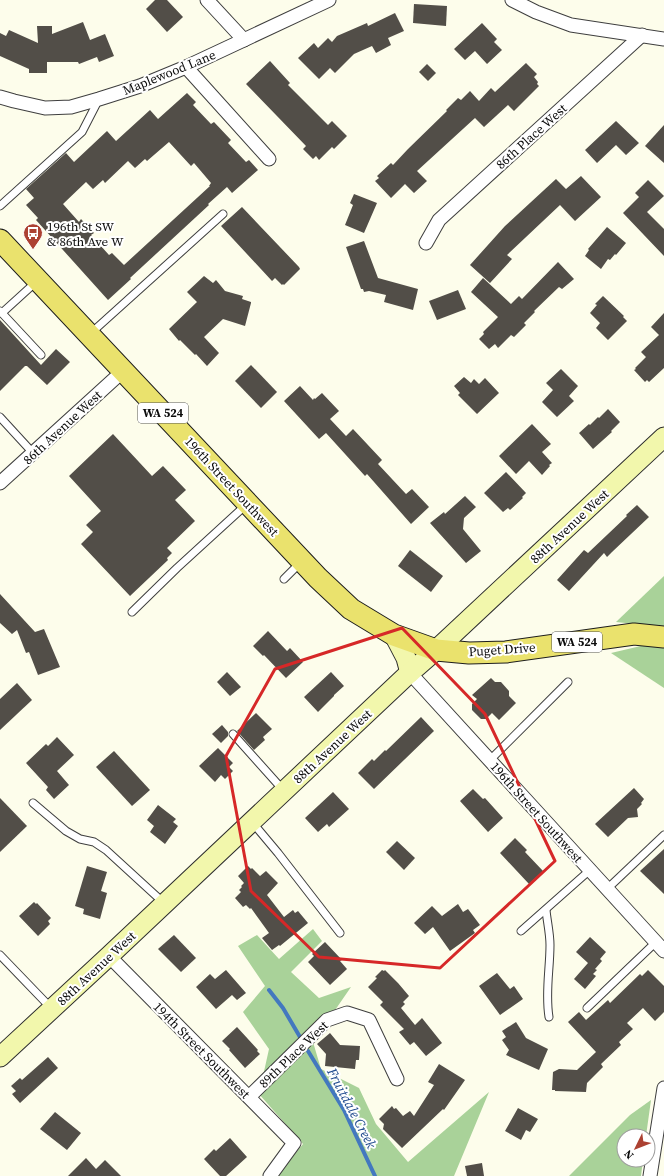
<svg xmlns="http://www.w3.org/2000/svg" width="664" height="1176" viewBox="0 0 664 1176" font-family="'Source Serif 4',serif">
	<rect width="100%" height="100%" fill="#fdfdeb"/>
	<g fill="#a9d299">
		<polygon points="664,576 664,627 616,622"/>
		<polygon points="645,645 664,647 664,688 611,653"/>
		<polygon points="313,929 322,941 291,972 319,998 351,987 313,1042 321,1069 359,1088 376,1124 408,1162 489,1092 454,1176 277,1176 303,1144 259,1094 269,1049 243,1012 265,986 238,946 257,935 279,959"/>
		<polygon points="651,1100 646,1136 624,1136 624,1160 643,1160 641,1176 569,1176 630,1115"/>
	</g>
	<g fill="none" stroke-linecap="round" stroke-linejoin="round">
		<g stroke="#4378bf" stroke-width="4">
			<polyline points="269,990 283,1008 300,1037"/>
			<polyline points="308,1051 344,1110 375,1176"/>
		</g>
	</g>
	<g fill="#524e48" fill-rule="evenodd">
		<polygon points="155,0 167,0 183,17 167,32 146,9"/>
		<polygon points="414,4 447,6 446,26 413,23"/>
		<polygon points="395,13 404,31 388,38 391,45 376,53 372,46 354,54 335,73 330,68 319,79 298,58 314,43 318,48 328,38 332,42 337,36 367,23 368,26"/>
		<polygon points="83,22 90,40 105,34 114,56 99,62 97,57 79,64 78,62 47,62 47,73 29,73 29,69 0,56 0,33 6,36 9,30 38,43 37,26 52,26 52,34"/>
		<polygon points="482,23 497,39 494,42 502,50 487,64 475,51 465,60 454,49"/>
		<polygon points="270,61 290,83 288,85 328,125 332,121 347,136 334,149 332,147 319,160 316,156 313,159 303,149 306,146 246,84"/>
		<polygon points="526,63 537,74 534,77 538,82 537,84 539,86 514,111 508,105 484,127 475,118 417,171 427,181 414,193 405,184 391,198 375,181 379,178 377,176 391,163 393,165 408,149 447,111 446,110 458,98 461,100 470,91 479,101 491,88 495,92"/>
		<polygon points="427,64 436,73 428,81 419,72"/>
		<path d="M187 93 196 102 193 105 211 124 214 122 231 140 228 143 246 162 249 160 258 170 232 193 227 187 208 204 209 205 130 278 131 279 108 300 36 220 38 218 26 205 34 198 26 189 66 153 74 162 107 131 116 141 150 110 158 119ZM169 142 191 166 194 163 211 183 209 186H210L124 265 112 253 109 255 91 235 94 233 81 219 79 222 63 204 86 182 93 189 103 180 105 183 128 161 135 168 145 159 147 161Z"/>
		<polygon points="616,121 639,143 626,155 616,145 597,163 585,150"/>
		<polygon points="664,125 664,163 645,146"/>
		<polygon points="581,176 601,197 575,221 560,205 507,255 512,259 490,283 470,265 505,226 556,179 566,189"/>
		<polygon points="648,180 664,196 647,212 664,229 664,256 623,213 639,197 635,193"/>
		<polygon points="354,194 377,203 364,233 345,225 353,205 350,203"/>
		<polygon points="242,207 299,267 300,269 284,285 283,284 282,285 275,278 272,281 221,226"/>
		<polygon points="607,227 626,243 616,255 615,254 610,260 608,259 601,269 585,256 589,250 588,249"/>
		<polygon points="364,241 378,278 418,289 413,310 384,302 386,295 369,291 364,292 363,289 361,289 346,247"/>
		<polygon points="558,262 574,279 562,289 559,287 534,311 535,312 524,323 526,325 514,337 511,335 498,348 495,344 489,349 479,339 484,334 483,332 498,317 471,292 483,278 511,304 519,296 522,299"/>
		<polygon points="204,276 213,283 216,280 225,291 243,296 242,299 251,302 251,303 245,326 223,319 204,337 219,353 207,366 196,354 195,355 180,340 179,341 169,329 197,302 187,292"/>
		<polygon points="458,290 466,309 437,320 429,301"/>
		<polygon points="603,296 624,316 623,317 627,321 608,340 596,328 600,323 590,313 597,305 595,304"/>
		<polygon points="664,313 664,368 649,382 647,380 645,382 634,370 636,369 635,368 646,357 641,352 659,335 651,327"/>
		<polygon points="0,320 41,365 56,349 70,362 47,385 27,366 25,366 0,391"/>
		<polygon points="251,365 277,392 261,408 235,381"/>
		<polygon points="561,369 578,386 569,396 574,401 557,417 542,402 553,390 546,383"/>
		<polygon points="464,377 471,383 474,379 479,384 485,378 499,393 477,414 458,395 460,393 454,386"/>
		<polygon points="300,386 313,400 314,398 315,399 322,393 339,411 330,419 346,436 353,429 382,460 378,464 406,494 412,489 429,507 411,524 367,474 365,476 326,433 319,439 284,401"/>
		<polygon points="608,409 620,422 611,431 612,432 593,449 579,433 589,424 590,425 598,417 599,418"/>
		<polygon points="532,424 551,444 542,452 552,463 549,465 550,466 542,475 529,461 516,474 499,456"/>
		<polygon points="113,434 152,476 163,466 186,490 175,500 195,521 167,548 172,553 167,558 168,560 130,596 81,544 93,532 86,525 101,511 69,476"/>
		<polygon points="506,472 526,493 522,497 523,498 510,510 508,508 503,512 484,493"/>
		<polygon points="465,496 476,507 464,518 463,529 481,551 466,563 430,523 444,512 445,514"/>
		<polygon points="637,505 649,517 612,552 607,557 604,553 569,591 557,580 584,550 588,553 627,516 626,515"/>
		<polygon points="410,550 443,576 431,592 398,566"/>
		<polygon points="0,594 35,632 44,629 60,667 38,675 29,652 26,653 17,630 12,634 0,623"/>
		<polygon points="268,631 287,651 290,648 303,662 286,678 264,655 263,656 253,646"/>
		<polygon points="227,672 241,687 230,696 217,682"/>
		<polygon points="331,672 344,686 334,695 334,696 318,712 304,697"/>
		<polygon points="491,678 495,682 501,682 509,691 509,696 516,703 499,720 492,713 486,719 481,719 472,710 472,704 477,699 472,695"/>
		<polygon points="17,683 32,700 0,730 0,699"/>
		<polygon points="256,713 272,729 263,737 265,740 254,750 237,731"/>
		<polygon points="421,717 434,731 374,789 358,773 372,759 374,761 385,750 386,751"/>
		<polygon points="222,725 228,732 228,736 221,743 212,734"/>
		<polygon points="57,737 74,755 57,771 69,785 54,799 46,790 48,787 26,763 46,744 48,746"/>
		<polygon points="218,748 233,763 229,767 233,771 225,779 221,775 215,782 199,766"/>
		<polygon points="114,751 150,790 132,806 96,767"/>
		<polygon points="634,788 644,799 641,803 642,804 637,809 638,817 628,818 608,837 595,824"/>
		<polygon points="473,789 483,799 485,798 503,818 488,832 460,801"/>
		<polygon points="333,792 349,809 329,827 327,824 318,832 305,818"/>
		<polygon points="0,798 27,826 0,852"/>
		<polygon points="158,805 176,819 173,822 178,826 165,844 150,832 154,826 147,820"/>
		<polygon points="515,838 527,850 525,852 543,871 529,884 500,853"/>
		<polygon points="397,841 415,858 404,870 386,852"/>
		<polygon points="664,849 664,894 640,871"/>
		<polygon points="87,866 107,872 101,891 107,893 100,919 83,914 84,909 75,906"/>
		<polygon points="248,866 251,869 252,868 260,876 266,871 278,883 267,895 284,917 293,910 295,913 298,911 308,923 280,946 279,945 272,950 262,938 269,933 251,908 250,909 246,905 243,907 235,898 241,892 239,890 242,887 241,886 244,883 238,876"/>
		<polygon points="34,902 36,904 37,903 51,918 48,921 50,924 38,936 19,916"/>
		<polygon points="458,904 463,912 468,909 480,925 473,930 475,933 450,951 433,927 425,934 414,923 432,906 442,916"/>
		<polygon points="174,935 196,958 181,972 158,949"/>
		<polygon points="590,937 606,952 600,959 602,961 595,969 597,970 593,974 596,976 585,989 574,979 588,963 576,952"/>
		<polygon points="325,942 342,960 340,961 347,969 330,985 308,962 314,956 312,954"/>
		<polygon points="226,970 246,993 237,1000 232,995 216,1009 196,987 210,974 215,979"/>
		<polygon points="382,970 384,971 385,970 398,983 409,996 403,1002 405,1004 401,1008 415,1025 422,1018 442,1043 426,1056 414,1042 410,1045 399,1032 404,1029 380,1005 383,1002 368,987 377,978 375,977"/>
		<polygon points="648,970 664,986 664,1012 655,1021 643,1008 627,1023 633,1029 619,1042 621,1045 601,1064 603,1067 587,1083 586,1092 555,1091 555,1090 552,1090 553,1072 559,1069 577,1070 596,1052 568,1022 579,1012 586,1020 608,1000 610,1003 640,974 642,976"/>
		<polygon points="497,973 510,989 514,986 523,999 500,1015 479,986"/>
		<polygon points="516,1022 526,1038 548,1049 539,1070 506,1055 509,1050 502,1040 506,1037 502,1031"/>
		<polygon points="237,1027 258,1050 257,1051 260,1054 245,1068 229,1050 230,1049 222,1041"/>
		<polygon points="330,1033 340,1045 360,1046 359,1060 356,1060 355,1069 325,1066 326,1054 317,1044"/>
		<polygon points="48,1057 58,1068 20,1103 12,1094 16,1091 11,1086 20,1078 22,1080"/>
		<polygon points="439,1064 465,1080 444,1110 443,1109 402,1148 383,1129 384,1124 379,1119 392,1106 394,1109 396,1108 403,1116 410,1111 414,1116 434,1085 428,1082"/>
		<polygon points="518,1108 538,1119 530,1132 526,1130 521,1140 505,1131"/>
		<polygon points="55,1112 81,1133 67,1150 40,1129"/>
		<polygon points="230,1138 247,1157 226,1176 220,1176 204,1159 214,1149 216,1151"/>
		<polygon points="86,1158 96,1169 105,1160 121,1176 68,1176"/>
		<polygon points="482,1163 484,1176 467,1176 465,1166"/>
	</g>
	<g fill="none" stroke-linecap="round" stroke-linejoin="round">
		<g stroke="#3e3e3e" stroke-width="9">
			<g id="lane">
				<polyline points="0,206 82,132 99,99"/>
				<polyline points="0,311 41,355"/>
				<polyline points="2,313 36,282"/>
				<polyline points="91,333 223,214"/>
				<polyline points="0,417 33,453"/>
				<polyline points="284,579 301,562"/>
				<polyline points="132,612 177,568 247,504"/>
				<polyline points="233,734 284,791"/>
				<polyline points="490,760 568,682"/>
				<polyline points="33,803 66,831 80,839 94,842 106,850 165,904"/>
				<polyline points="252,822 278,853 340,933"/>
				<polyline points="607,889 664,835"/>
				<path d="M546 910C547 921 550 933 550 945 550 969 545 993 549 1017"/>
				<polyline points="521,931 590,870"/>
				<polyline points="0,955 52,1009"/>
				<polyline points="587,1008 656,942"/>
			</g>
		</g>
		<g stroke="#3e3e3e" stroke-width="15">
			<g id="street">
				<polyline points="207,0 244,40"/>
				<polyline points="512,0 536,12 571,25 664,39"/>
				<polyline points="186,67 269,159"/>
				<polyline points="0,97 14,101 45,108 71,107 99,99 140,86 186,67 329,0"/>
				<polyline points="426,243 439,220 642,35"/>
				<polyline points="0,483 123,371"/>
				<polyline points="410,673 664,951"/>
				<polyline points="109,956 294,1143 270,1176"/>
				<polyline points="249,1097 327,1020 347,1013 369,1020 397,1079"/>
				<polyline points="650,1176 664,1088"/>
			</g>
		</g>
		<g stroke="#2d2d2d" stroke-width="21">
			<g id="secondary">
				<polyline points="394,635 406,658 410,673"/>
				<polyline points="0,1057 109,956 404,678 436,650 664,437"/>
			</g>
		</g>
		<g stroke="#1c1c1c" stroke-width="23">
			<polyline id="primary" points="0,240 318,578 351,609 394,635 436,650 469,653 506,652 634,634 664,637"/>
		</g>
		<use href="#lane" stroke="#fff" stroke-width="7"/>
		<use href="#street" stroke="#fff" stroke-width="13"/>
		<use href="#secondary" stroke="#f2f7ac" stroke-width="19"/>
		<use href="#primary" stroke="#eae26d" stroke-width="21"/>
	</g>
	<path fill="none" stroke="#d62828" stroke-width="3" stroke-linejoin="round" d="M402 628 485 714 555 861 440 968 319 957 251 891 226 756 275 669Z"/>
	<defs>
		<g id="bus-pin" transform="scale(1)"><path d="M0 17L-7.5 6A9.5 9.5 0 1 1 7.5 6Z" fill="#ac4132" stroke="#fff"/><path d="M-5-6H5V4H4V6H2V4H-2V6H-4V4H-5ZM-3.5-4V0h7V-4ZM-3.5 1.2v1.5H-2V1.2ZM2 1.2v1.5H3.5V1.2Z" fill="#fff"/></g>
	</defs>
	<g fill-rule="evenodd">
		<use href="#bus-pin" x="33" y="233"/>
	</g>
	<g text-anchor="middle" stroke-width="4" stroke-linejoin="round" paint-order="stroke">
		<g fill="#fff" stroke="#545454" stroke-width="1">
			<rect x="138" y="403" width="50" height="20" rx="3"/>
			<rect x="552" y="632" width="50" height="20" rx="3"/>
		</g>
		<g font-size="12" font-weight="bold" fill="#0b0b0b">
			<text x="163" y="417">WA 524</text>
			<text x="577" y="646">WA 524</text>
		</g>
		<g font-size="13" fill="#0b0b0b" stroke="#fff">
			<text transform="translate(169 72) rotate(-22)" y="5">Maplewood Lane</text>
			<text transform="translate(531 136) rotate(-42)" y="5">86th Place West</text>
			<text transform="translate(62 427) rotate(-43)" y="5">86th Avenue West</text>
			<text transform="translate(232 486) rotate(47)" y="5">196th Street Southwest</text>
			<text transform="translate(569 526) rotate(-43)" y="5">88th Avenue West</text>
			<text transform="translate(502 649) rotate(-4)" y="5">Puget Drive</text>
			<text transform="translate(332 746) rotate(-43)" y="5">88th Avenue West</text>
			<text transform="translate(537 812) rotate(48)" y="5">196th Street Southwest</text>
			<text transform="translate(96 968) rotate(-43)" y="5">88th Avenue West</text>
			<text transform="translate(202 1050) rotate(45)" y="5">194th Street Southwest</text>
			<text transform="translate(293 1054) rotate(-44)" y="5">89th Place West</text>
		</g>
		<g font-size="13" fill="#0b0b0b" stroke="#fff" text-anchor="start">
			<text x="47" y="231">196th St SW<tspan x="47" dy="15">&amp; 86th Ave W</tspan></text>
		</g>
		<g font-size="14" font-style="italic" fill="#224c8f" stroke="#fff">
			<text transform="translate(352 1108) rotate(62)" y="5">Fruitdale Creek</text>
		</g>
	</g>
	<g transform="translate(636 1148) rotate(227)"><circle r="19" fill="#ffffff" stroke="#9d9d9d"/>
	<path d="M0-3L7 15L0 10L-7 15Z" fill="#ac4132"/>
	<text y="-6" font-size="11" font-weight="bold" text-anchor="middle" fill="#0b0b0b">N</text>
	</g>
</svg>
